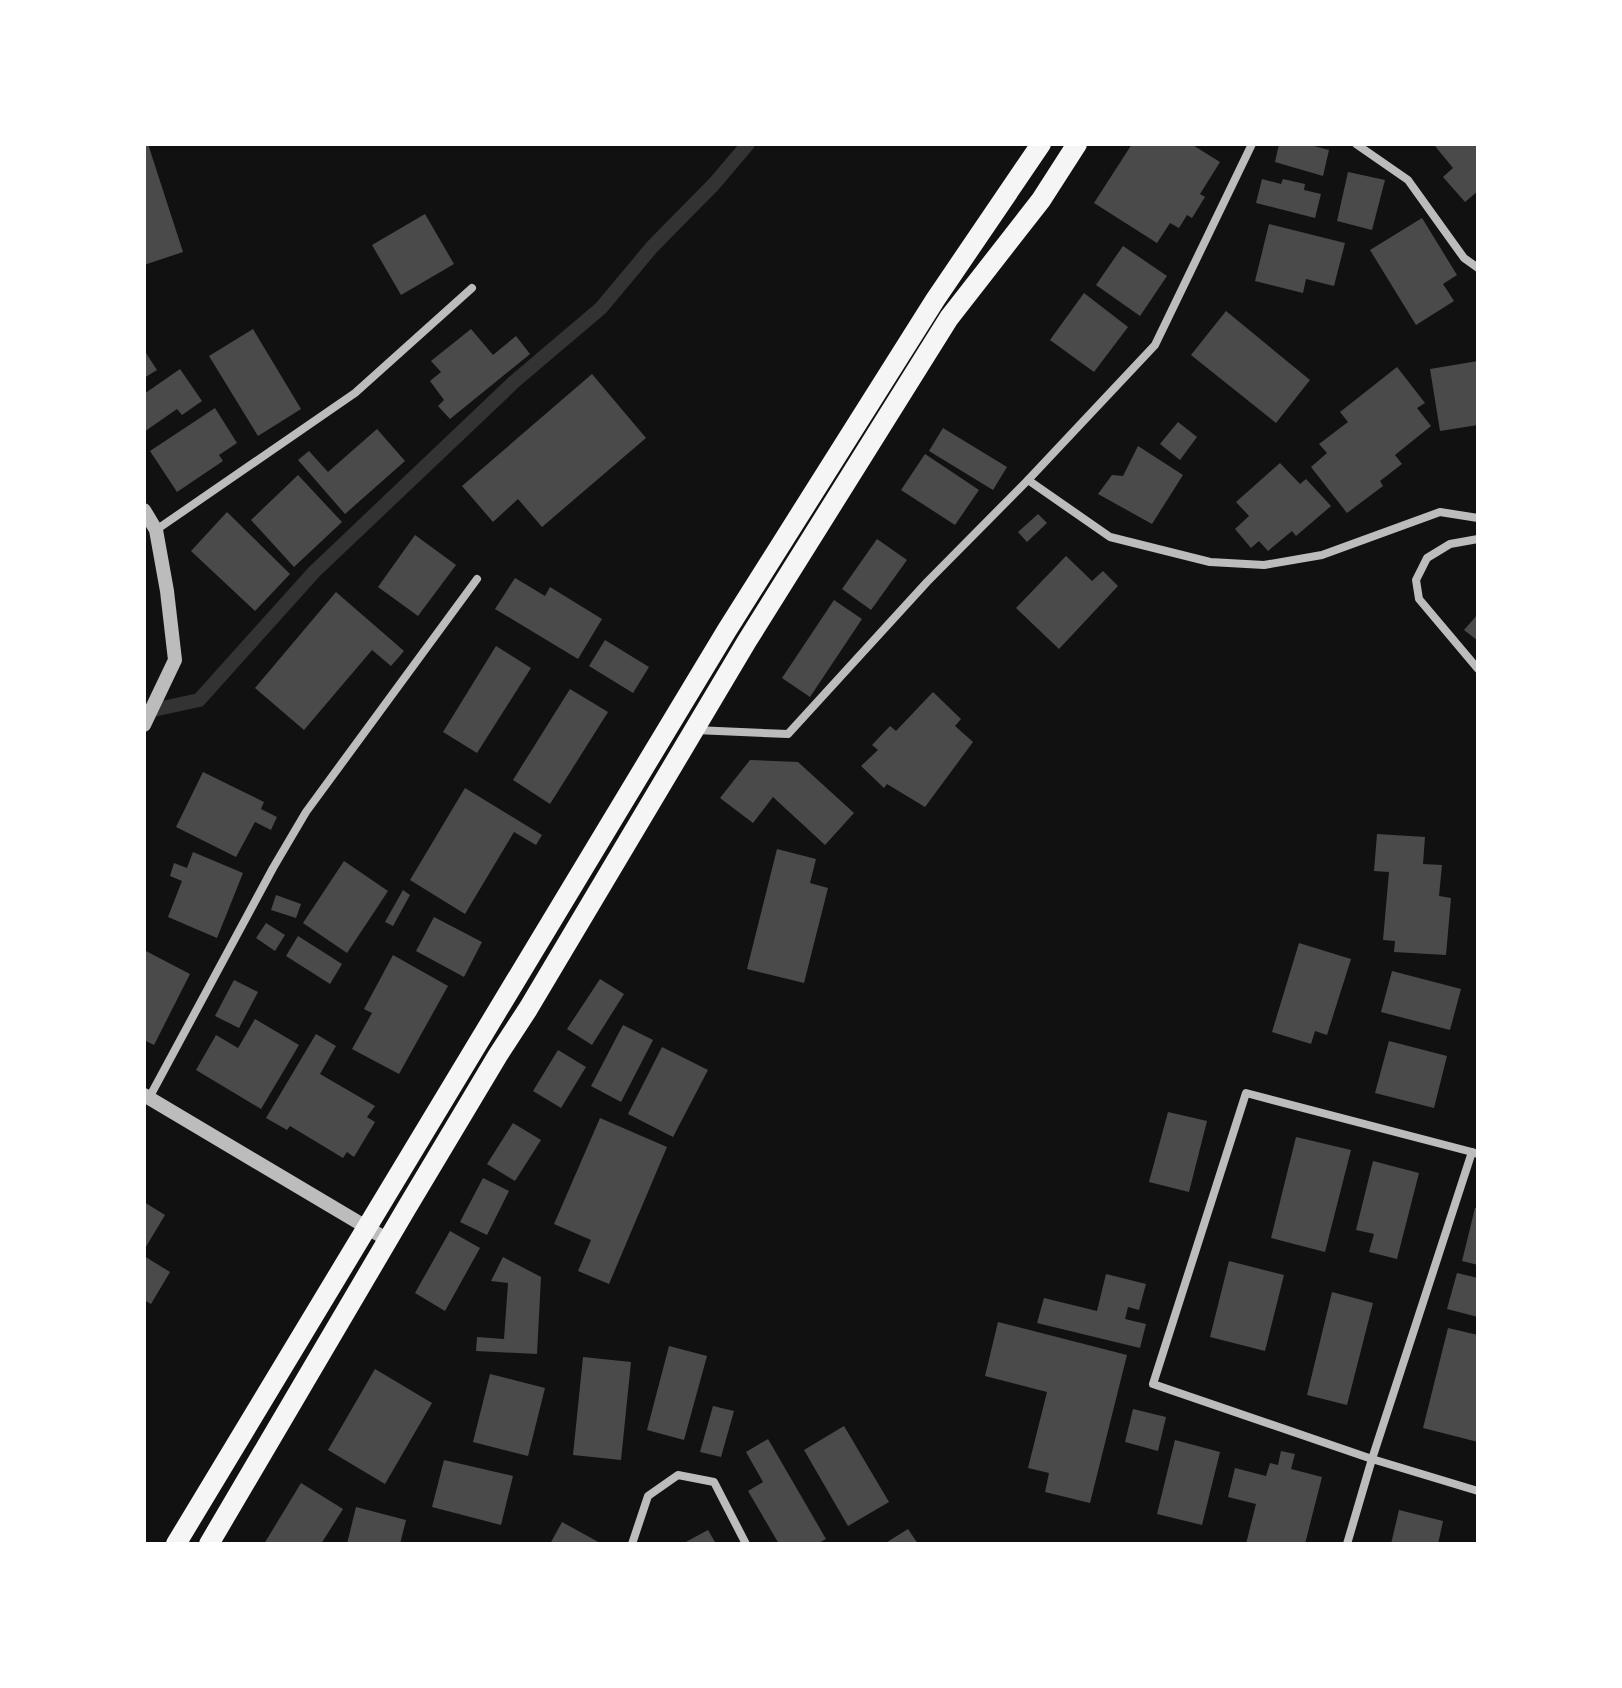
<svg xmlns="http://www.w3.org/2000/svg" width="1622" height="1688" viewBox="0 0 1622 1688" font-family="Commissioner,sans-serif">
	<rect width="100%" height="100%" fill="#111"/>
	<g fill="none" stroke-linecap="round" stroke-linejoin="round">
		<polyline stroke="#333" stroke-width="14" points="144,712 199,700 314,572 515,381 601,308 652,247 714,184 748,144"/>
	</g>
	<g fill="#4a4a4a">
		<polygon points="144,144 148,144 183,252 144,265"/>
		<polygon points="1132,144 1191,144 1220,162 1200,194 1205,197 1192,218 1187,215 1179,228 1170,223 1157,243 1094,203"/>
		<polygon points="1279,144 1306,144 1329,150 1323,176 1275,162"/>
		<polygon points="1437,144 1478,144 1478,191 1465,202 1443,177 1453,168 1435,146"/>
		<polygon points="1348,172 1385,180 1372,230 1337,221"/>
		<polygon points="1262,179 1281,184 1283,179 1305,184 1304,190 1321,194 1315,218 1256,203"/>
		<polygon points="425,214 454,264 401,295 372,245"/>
		<polygon points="1422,218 1457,275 1443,284 1454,301 1416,325 1370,250"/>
		<polygon points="1269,224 1345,243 1334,286 1306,279 1303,293 1255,281"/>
		<polygon points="1123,246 1167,276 1140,316 1096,285"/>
		<polygon points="1084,293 1128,327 1094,372 1050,340"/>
		<polygon points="1226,311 1310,380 1276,423 1191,355"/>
		<polygon points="253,329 301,409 258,436 209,356"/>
		<polygon points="471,329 493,355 516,336 530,354 450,419 438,406 444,400 430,381 441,372 431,361"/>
		<polygon points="144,350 157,370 144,378"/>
		<polygon points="1478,361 1478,425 1440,431 1430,369"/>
		<polygon points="1397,367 1425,403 1417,408 1431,426 1395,455 1402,464 1380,481 1383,486 1347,513 1311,467 1327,453 1319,444 1348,422 1340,412"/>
		<polygon points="180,369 202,401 182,415 177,409 144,432 144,394"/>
		<polygon points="592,374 646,438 542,527 518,499 493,522 462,486"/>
		<polygon points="215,408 237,443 219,455 223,461 177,492 150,451"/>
		<polygon points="1178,422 1197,437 1180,460 1160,444"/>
		<polygon points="943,428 1007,467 993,490 929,451"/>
		<polygon points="377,429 405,461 345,514 298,460 309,451 328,472"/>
		<polygon points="1138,446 1183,475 1152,524 1098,494 1112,475 1123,476"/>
		<polygon points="925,454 979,490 955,525 901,490"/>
		<polygon points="1280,463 1300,484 1306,479 1331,506 1296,536 1292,531 1268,551 1259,541 1251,548 1235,529 1249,516 1236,502"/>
		<polygon points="298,475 342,522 294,567 251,520"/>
		<polygon points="227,512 290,574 255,611 191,551"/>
		<polygon points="1038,514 1047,523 1027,542 1018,532"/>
		<polygon points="415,535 456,565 418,616 378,587"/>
		<polygon points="877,539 907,560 871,610 842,589"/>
		<polygon points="1066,556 1092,581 1103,571 1118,586 1059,649 1016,608"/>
		<polygon points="515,578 545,596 550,587 602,619 578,659 495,609"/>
		<polygon points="336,592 404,651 391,666 372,650 304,730 255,688"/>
		<polygon points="834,600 862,619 810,697 782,678"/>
		<polygon points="1478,614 1478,641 1464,630"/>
		<polygon points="605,640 649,667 633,693 589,666"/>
		<polygon points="496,646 531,668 477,753 443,732"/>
		<polygon points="570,689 608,712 550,804 513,780"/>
		<polygon points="933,692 961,719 955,726 973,742 925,807 887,784 884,788 861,766 878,750 872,745 890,726 896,731"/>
		<polygon points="750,760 798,762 854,813 825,845 773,797 753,823 720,798"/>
		<polygon points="203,772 264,802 261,809 277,817 271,830 255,822 236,857 176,827"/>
		<polygon points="465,788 542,835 536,845 514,832 465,914 410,880"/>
		<polygon points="1377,834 1425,837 1423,864 1442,865 1439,896 1451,898 1446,955 1394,952 1395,941 1383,940 1389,872 1374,871"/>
		<polygon points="777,849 816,859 810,883 828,888 804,983 747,969"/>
		<polygon points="193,852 243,873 217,938 168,917 182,881 170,876 174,863 187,868"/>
		<polygon points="344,861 388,891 347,953 303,923"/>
		<polygon points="403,890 410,895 393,926 385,922"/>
		<polygon points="276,895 301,904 296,918 271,910"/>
		<polygon points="434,917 482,942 464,977 416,951"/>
		<polygon points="266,923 285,935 275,951 256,938"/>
		<polygon points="298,936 342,964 330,984 286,956"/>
		<polygon points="1299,943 1351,959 1327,1035 1315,1031 1311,1044 1272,1032"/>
		<polygon points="144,950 190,974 154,1045 144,1040"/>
		<polygon points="393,955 448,986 399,1074 352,1049 372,1013 364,1009"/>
		<polygon points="1392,971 1461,989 1450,1030 1381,1012"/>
		<polygon points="600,979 624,994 592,1045 567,1029"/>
		<polygon points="234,980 258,992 239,1028 215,1016"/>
		<polygon points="255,1019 299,1045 261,1109 196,1070 216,1035 238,1048"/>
		<polygon points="623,1025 653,1040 621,1102 591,1086"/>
		<polygon points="316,1034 336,1046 320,1074 375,1106 367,1117 375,1122 354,1157 347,1152 343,1158 290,1126 287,1130 266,1118"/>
		<polygon points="1389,1041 1447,1056 1434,1108 1375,1093"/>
		<polygon points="662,1047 708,1070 673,1137 628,1114"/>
		<polygon points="558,1050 586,1067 561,1108 533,1091"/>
		<polygon points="1168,1112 1207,1121 1189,1192 1149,1182"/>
		<polygon points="600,1118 667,1147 609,1284 578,1271 591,1240 554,1224"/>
		<polygon points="513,1123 541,1140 515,1181 487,1164"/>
		<polygon points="1296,1137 1351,1150 1325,1252 1271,1238"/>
		<polygon points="1373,1161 1419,1173 1397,1259 1369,1252 1374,1234 1356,1230"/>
		<polygon points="483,1178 509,1191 487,1235 460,1222"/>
		<polygon points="144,1202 165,1215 144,1250"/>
		<polygon points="1475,1208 1478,1208 1478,1265 1462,1261"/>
		<polygon points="450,1231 480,1248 445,1311 415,1293"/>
		<polygon points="144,1256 170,1272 151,1304 144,1300"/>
		<polygon points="503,1257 541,1277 537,1354 476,1351 477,1337 504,1339 508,1283 491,1281"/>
		<polygon points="1229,1261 1284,1275 1265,1351 1210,1337"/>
		<polygon points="1457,1273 1478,1278 1478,1317 1447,1309"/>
		<polygon points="1106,1274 1146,1284 1139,1310 1128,1307 1125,1319 1146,1324 1140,1348 1037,1323 1044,1298 1097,1311"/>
		<polygon points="1332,1292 1373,1303 1347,1405 1307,1395"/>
		<polygon points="998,1322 1127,1355 1090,1503 1045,1492 1049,1473 1028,1468 1047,1392 985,1376"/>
		<polygon points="1448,1328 1478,1335 1478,1442 1423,1428"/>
		<polygon points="669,1346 707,1356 684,1440 647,1430"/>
		<polygon points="583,1357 631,1362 621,1460 573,1455"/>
		<polygon points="375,1369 432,1403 385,1484 328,1450"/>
		<polygon points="490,1374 545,1388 528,1456 473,1442"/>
		<polygon points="713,1406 734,1411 721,1457 700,1452"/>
		<polygon points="1133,1409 1166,1417 1158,1451 1125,1442"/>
		<polygon points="844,1426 889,1502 848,1526 804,1450"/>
		<polygon points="768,1439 826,1539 817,1544 779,1544 748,1491 763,1482 746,1452"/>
		<polygon points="1175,1440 1220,1452 1202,1525 1157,1514"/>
		<polygon points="1281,1451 1295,1454 1291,1469 1322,1477 1305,1544 1246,1544 1256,1504 1228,1497 1235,1468 1266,1476 1270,1463 1278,1465"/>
		<polygon points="444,1460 513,1476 501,1525 432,1507"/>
		<polygon points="301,1483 343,1509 321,1544 264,1544"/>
		<polygon points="356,1507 406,1520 400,1544 347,1544"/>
		<polygon points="1399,1510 1443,1521 1438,1544 1391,1544"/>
		<polygon points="562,1522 602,1544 550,1544"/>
		<polygon points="908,1529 918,1544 884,1544"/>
		<polygon points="708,1530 716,1544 682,1544"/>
	</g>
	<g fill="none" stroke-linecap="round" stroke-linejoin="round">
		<g stroke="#bcbcbc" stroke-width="8">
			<polyline points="1356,144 1408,180 1464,258 1478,268"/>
			<polyline points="1028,480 1110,537 1210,562 1264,565 1322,555 1440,512 1478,518"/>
			<polyline points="156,530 355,393 472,288"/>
			<polyline points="1478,539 1450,544 1427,558 1416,580 1419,599 1478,669"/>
			<polyline points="695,730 788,734 927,582 1028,480 1155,345 1252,144"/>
			<polyline points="149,1098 273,868 306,812 477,579"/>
			<polyline points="1472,1152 1246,1093 1153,1384 1372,1459 1478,1491"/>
			<polyline points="632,1544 648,1496 678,1475 714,1482 746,1544"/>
			<polyline points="1347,1544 1372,1459 1472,1152 1478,1154"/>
		</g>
		<g stroke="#bcbcbc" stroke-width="14">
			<polyline points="144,510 156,530 167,591 175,660 144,725"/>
			<polyline points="144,1095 388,1240"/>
		</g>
		<g stroke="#f5f5f5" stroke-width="20">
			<polyline points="176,1544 727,630 935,300 1041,144"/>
			<polyline points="209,1544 406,1209 498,1055 528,1009 747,641 949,318 1041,200 1077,144"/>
		</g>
	</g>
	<rect width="1622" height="1688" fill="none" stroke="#ffffff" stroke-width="292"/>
</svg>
